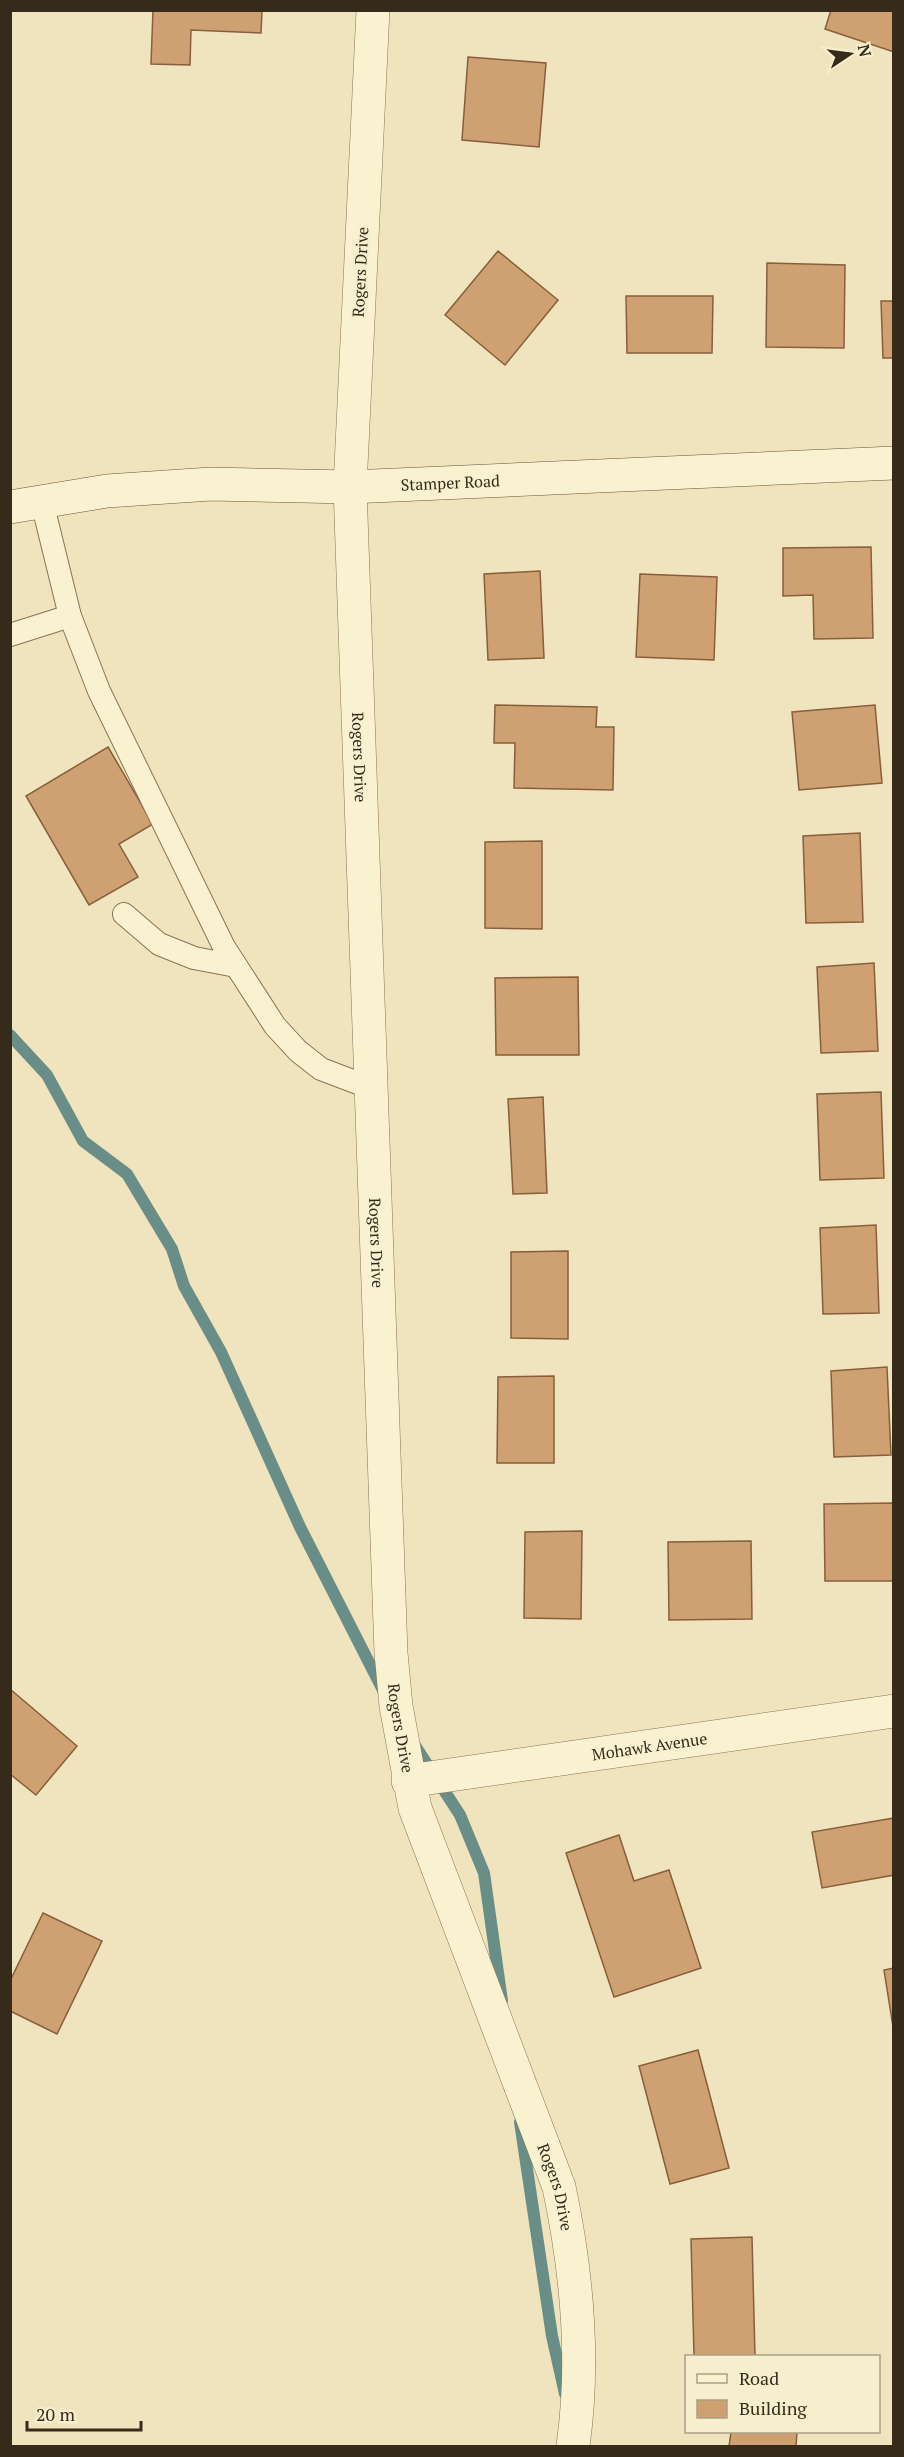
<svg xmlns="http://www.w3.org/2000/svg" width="904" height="2457" viewBox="0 0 904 2457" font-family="'PT Serif',serif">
	<rect width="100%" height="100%" fill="#efe4bd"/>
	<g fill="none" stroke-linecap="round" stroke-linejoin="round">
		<g stroke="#698e88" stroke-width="12">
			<polyline points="10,1035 47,1075 83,1141 127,1174 172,1249 184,1286 221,1352 300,1527 384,1692"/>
			<polyline points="414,1744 460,1815 484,1873 502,2001"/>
			<polyline points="520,2122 552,2336 565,2394"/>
		</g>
	</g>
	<g fill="#cfa072" stroke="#875f3b" stroke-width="1.5">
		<polygon points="153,10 262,10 261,33 191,30 190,65 151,64"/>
		<polygon points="831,10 894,10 894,52 825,29"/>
		<polygon points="468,57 546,63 539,147 462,140"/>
		<polygon points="498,251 558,300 505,365 445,315"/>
		<polygon points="767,263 845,265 844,348 766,347"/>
		<polygon points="626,296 713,296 712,353 627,353"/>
		<polygon points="881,301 894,301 894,358 883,358"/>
		<polygon points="871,547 873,638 814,639 813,595 783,596 783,548"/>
		<polygon points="540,571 544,658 488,660 484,574"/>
		<polygon points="640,574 717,577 714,660 636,657"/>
		<polygon points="495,705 597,707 596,727 614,727 613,790 514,788 515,743 494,743"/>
		<polygon points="875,705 882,783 799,790 792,712"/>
		<polygon points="108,747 153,824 119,844 138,877 89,905 26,796"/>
		<polygon points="860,833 863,922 806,923 803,836"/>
		<polygon points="542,841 542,929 485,928 485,842"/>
		<polygon points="874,963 878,1051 821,1053 817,967"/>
		<polygon points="578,977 579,1055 496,1055 495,978"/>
		<polygon points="881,1092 884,1178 820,1180 817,1094"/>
		<polygon points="543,1097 547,1193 513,1194 508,1099"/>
		<polygon points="876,1225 879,1313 823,1314 820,1228"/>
		<polygon points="568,1251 568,1339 511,1338 511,1252"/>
		<polygon points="887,1367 891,1455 834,1457 831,1371"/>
		<polygon points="554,1376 554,1463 497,1463 498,1377"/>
		<polygon points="894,1503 894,1581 825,1581 824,1504"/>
		<polygon points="582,1531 581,1619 524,1618 525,1532"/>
		<polygon points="751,1541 752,1619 669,1620 668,1542"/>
		<polygon points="10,1689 77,1746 36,1795 10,1774"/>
		<polygon points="894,1818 894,1875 822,1888 812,1832"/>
		<polygon points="619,1835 634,1881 669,1870 701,1968 614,1997 566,1853"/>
		<polygon points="43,1913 102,1941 57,2034 10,2011 10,1981"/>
		<polygon points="894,1968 894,2033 884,1970"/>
		<polygon points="698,2050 729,2168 670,2184 639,2066"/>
		<polygon points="752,2237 755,2356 694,2356 691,2239"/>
		<polygon points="731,2432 797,2432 796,2446 729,2446"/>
	</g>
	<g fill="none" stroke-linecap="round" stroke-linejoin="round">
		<g stroke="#887456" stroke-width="24">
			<g id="lane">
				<polyline points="42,502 70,616 99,691 224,947 275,1026 298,1051 321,1069 371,1088"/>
				<polyline points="10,635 70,616"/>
				<polyline points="124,914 159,944 194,958 236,966"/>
			</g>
		</g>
		<g stroke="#887456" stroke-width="34">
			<g id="street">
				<path id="s1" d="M373 10 350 487 391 1653 396 1706 415 1808 559 2187C577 2272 585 2361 573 2446"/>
				<path id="s2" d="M408 1781 894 1711"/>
			</g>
		</g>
		<g stroke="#695539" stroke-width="34">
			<g id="secondary">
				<path id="s3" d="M10 507 107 491 211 484 350 487 894 463"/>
			</g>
		</g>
		<use href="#lane" stroke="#faf1d1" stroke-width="22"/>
		<use href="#street" stroke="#faf1d1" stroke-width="33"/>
		<use href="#secondary" stroke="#faf1d1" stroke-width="33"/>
	</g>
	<g text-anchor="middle" stroke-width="5" stroke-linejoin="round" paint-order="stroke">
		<g font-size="16" fill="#362a1b" stroke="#f6eecd">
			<text transform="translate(360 272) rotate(-87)" y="6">Rogers Drive</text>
			<text dy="6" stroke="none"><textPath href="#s3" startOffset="442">Stamper Road</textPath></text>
			<text dy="6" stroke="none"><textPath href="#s1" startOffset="748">Rogers Drive</textPath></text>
			<text dy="6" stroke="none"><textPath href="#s1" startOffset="1234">Rogers Drive</textPath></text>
			<text dy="6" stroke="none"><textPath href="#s1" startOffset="1720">Rogers Drive</textPath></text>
			<text dy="6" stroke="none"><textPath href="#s2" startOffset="244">Mohawk Avenue</textPath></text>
			<text dy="6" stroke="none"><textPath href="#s1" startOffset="2206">Rogers Drive</textPath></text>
		</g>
	</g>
	<rect width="904" height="2457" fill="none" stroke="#362a1b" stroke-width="24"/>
	<rect x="685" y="2355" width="195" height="78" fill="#f6eecd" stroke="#a9a086" stroke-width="1.5"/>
	<rect x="697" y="2374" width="30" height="9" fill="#faf1d1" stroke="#a9a086" stroke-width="1.5"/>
	<text x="739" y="2385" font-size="18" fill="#362a1b">Road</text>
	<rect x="697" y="2400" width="30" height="18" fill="#cfa072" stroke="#a9a086" stroke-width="1.5"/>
	<text x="739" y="2415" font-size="18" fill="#362a1b">Building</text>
	<g transform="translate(850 54) rotate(77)" stroke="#f6eecd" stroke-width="4.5" paint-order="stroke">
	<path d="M0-4.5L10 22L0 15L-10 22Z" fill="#362a1b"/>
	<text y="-9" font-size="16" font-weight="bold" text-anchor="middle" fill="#362a1b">N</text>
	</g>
	<path d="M27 2421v9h114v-9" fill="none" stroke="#362a1b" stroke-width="3"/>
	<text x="36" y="2421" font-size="18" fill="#362a1b" stroke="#f6eecd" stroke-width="4.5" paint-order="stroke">20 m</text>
</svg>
